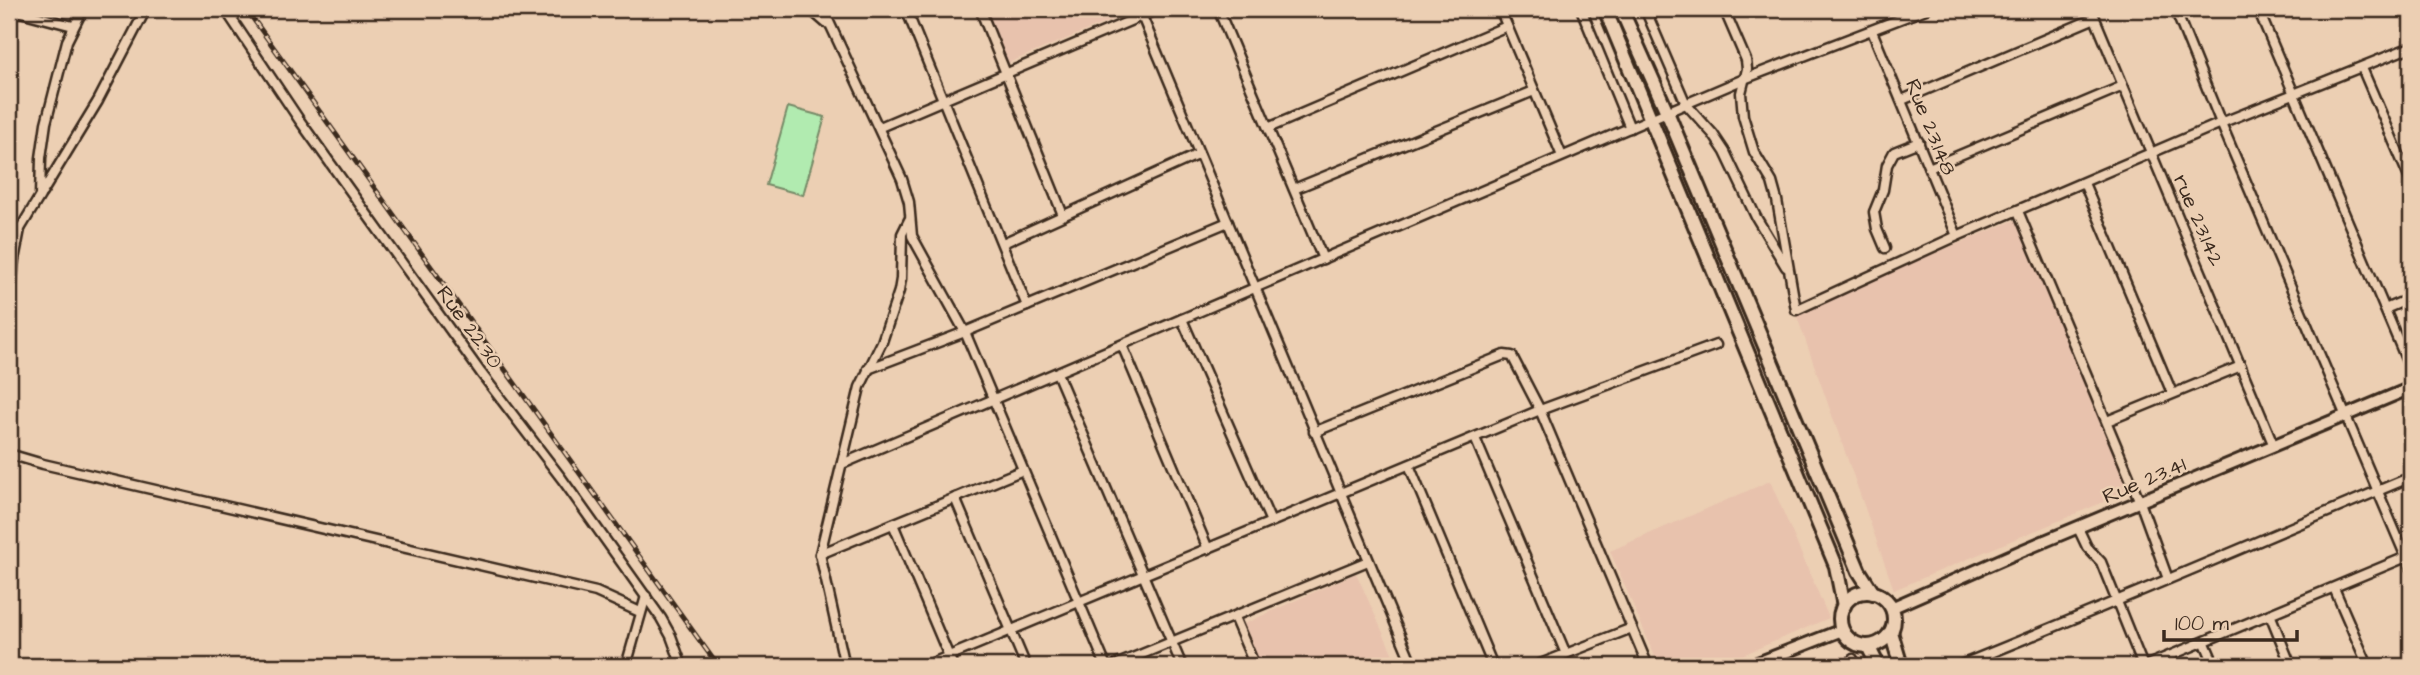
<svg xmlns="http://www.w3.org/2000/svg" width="2420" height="675" viewBox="0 0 2420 675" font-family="'Architects Daughter',sans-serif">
	<rect width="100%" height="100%" fill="#eccfb3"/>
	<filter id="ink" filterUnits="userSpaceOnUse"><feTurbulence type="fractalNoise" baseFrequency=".0143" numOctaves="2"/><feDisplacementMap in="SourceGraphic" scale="14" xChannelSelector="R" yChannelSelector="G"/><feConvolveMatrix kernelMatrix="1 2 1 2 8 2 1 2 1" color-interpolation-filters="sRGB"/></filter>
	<g filter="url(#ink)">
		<g fill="#e8c2ad">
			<polygon points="986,9 1122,9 1124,15 1008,63"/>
			<polygon points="2015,220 2132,490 1894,590 1795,311"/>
			<polygon points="1770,481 1829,618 1717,666 1659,666 1610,551"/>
			<polygon points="1356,573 1398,666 1262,666 1244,624"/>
		</g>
		<polygon fill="#b1ebb0" stroke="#768a67" stroke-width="2" points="788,107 825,117 803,195 766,185"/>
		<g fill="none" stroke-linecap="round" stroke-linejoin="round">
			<g stroke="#3b2a1e" stroke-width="13">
				<g id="street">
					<polyline points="9,9 73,26"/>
					<polyline points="225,9 300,121 481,373 562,479 661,618 671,636 682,666"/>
					<polyline points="810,9 826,23"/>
					<polyline points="823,9 902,179 909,202 912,236 965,332 1106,666"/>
					<polyline points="906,9 1027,306"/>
					<polyline points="980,9 1063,215"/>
					<polyline points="1139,9 1413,666"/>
					<polyline points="1218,9 1323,259"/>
					<polyline points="1500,9 1562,156"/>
					<polyline points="1581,9 1630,128"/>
					<polyline points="1645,9 1686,104 1713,134 1725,152 1756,217 1786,267"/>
					<polyline points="1724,9 1746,60 1747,69 1741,93 1743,116 1754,152 1772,182 1777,200 1796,310 1957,236 2221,123 2411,47"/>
					<polyline points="2091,9 2274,446"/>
					<polyline points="2175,9 2221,123 2411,569"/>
					<polyline points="2258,9 2411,371"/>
					<polyline points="1872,31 1957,236"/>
					<polyline points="2362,68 2411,182"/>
					<polyline points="1902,100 2095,18"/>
					<polyline points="880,127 1158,9"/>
					<polyline points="1268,128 1507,26"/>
					<polyline points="1929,168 2123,86"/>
					<polyline points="2084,183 2172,393"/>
					<polyline points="1294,189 1534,91"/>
					<polyline points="42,193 98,101 146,9"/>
					<polyline points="2018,211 2140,502 2168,579"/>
					<polyline points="9,226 20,229"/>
					<polyline points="1003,243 1199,154"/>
					<polyline points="1885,248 1877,229 1874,212 1883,190 1887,165 1894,152 1919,142"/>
					<polyline points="2385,309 2411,298"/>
					<polyline points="9,314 14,260 20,229 40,196 41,158 46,123 67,41 83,9"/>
					<polyline points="1182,319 1271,522"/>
					<polyline points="1122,345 1208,549"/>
					<polyline points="868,369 965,332 1228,222"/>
					<polyline points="1057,373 1182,666"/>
					<polyline points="2107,421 2241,366"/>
					<polyline points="1314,432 1504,355 1512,356 1540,410 1648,666"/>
					<polyline points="1475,438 1566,654"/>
					<polyline points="9,454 43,464 596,592 640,612"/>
					<polyline points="842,464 1744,79 1926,9"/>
					<polyline points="1409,465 1493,666"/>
					<polyline points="955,498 1026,666"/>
					<polyline points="893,524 953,666"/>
					<polyline points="2078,528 2087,547 2101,562 2143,666"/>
					<polyline points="820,554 1023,470"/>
					<polyline points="2334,588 2368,666"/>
					<polyline points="2270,614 2291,666"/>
					<polyline points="1234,617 1255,666"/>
					<polyline points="2205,643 2215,666"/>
					<polyline points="1853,659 1856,666"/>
					<polyline points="626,666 646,596"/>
					<polyline points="845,666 820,554 860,387 882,342 899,291 901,279 902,234 909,220"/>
					<polyline points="925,666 1540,410 1716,345"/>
					<polyline points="1113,666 1368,561"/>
					<polyline points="1535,666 1632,628"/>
					<path d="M1958 666C2110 605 2260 540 2411 477"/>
					<polyline points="2145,666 2411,555"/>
				</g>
			</g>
			<g stroke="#3b2a1e" stroke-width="16">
				<g id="secondary">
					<polyline points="1891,608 2021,551 2411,388"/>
					<polyline points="1750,666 1842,630"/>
				</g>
			</g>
			<g stroke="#3b2a1e" stroke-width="18">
				<g id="primary">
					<polyline points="1605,9 1836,566 1844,606"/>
					<polyline points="1621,9 1667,112 1859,571 1873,593"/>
					<circle cx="1867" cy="619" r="27"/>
					<polyline points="1891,632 1901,666"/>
					<polyline points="1868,646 1878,666"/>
				</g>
			</g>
			<use href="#street" stroke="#eccfb3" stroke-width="8"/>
			<use href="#secondary" stroke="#eccfb3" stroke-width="10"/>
			<use href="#primary" stroke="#eccfb3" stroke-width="12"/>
			<g stroke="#3b2a1e" stroke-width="5">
				<polyline id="rail" points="246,9 718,666"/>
			</g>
			<use href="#rail" stroke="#eccfb3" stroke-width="2.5" stroke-dasharray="8" stroke-linecap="butt"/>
		</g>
	</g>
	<g text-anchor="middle" stroke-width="5" stroke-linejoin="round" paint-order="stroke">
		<g font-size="21" fill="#3b2a1e" stroke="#eccfb3">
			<text transform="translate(1931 127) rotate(68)" y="7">Rue 23.148</text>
			<text transform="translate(2199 220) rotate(67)" y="7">rue 23.142</text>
			<text transform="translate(470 327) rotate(54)" y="7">Rue 22.30</text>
			<text transform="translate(2144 480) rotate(-23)" y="7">Rue 23.41</text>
		</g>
	</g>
	<rect width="2420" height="675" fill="none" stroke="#eccfb3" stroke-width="35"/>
	<rect x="18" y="18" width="2385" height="640" fill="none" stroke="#3b2a1e" stroke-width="2.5" filter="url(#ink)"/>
	<path d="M2164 630v10h133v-10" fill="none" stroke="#3b2a1e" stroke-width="3.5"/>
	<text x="2175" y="630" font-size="21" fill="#3b2a1e" stroke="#eccfb3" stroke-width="5" paint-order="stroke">100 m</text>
</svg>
